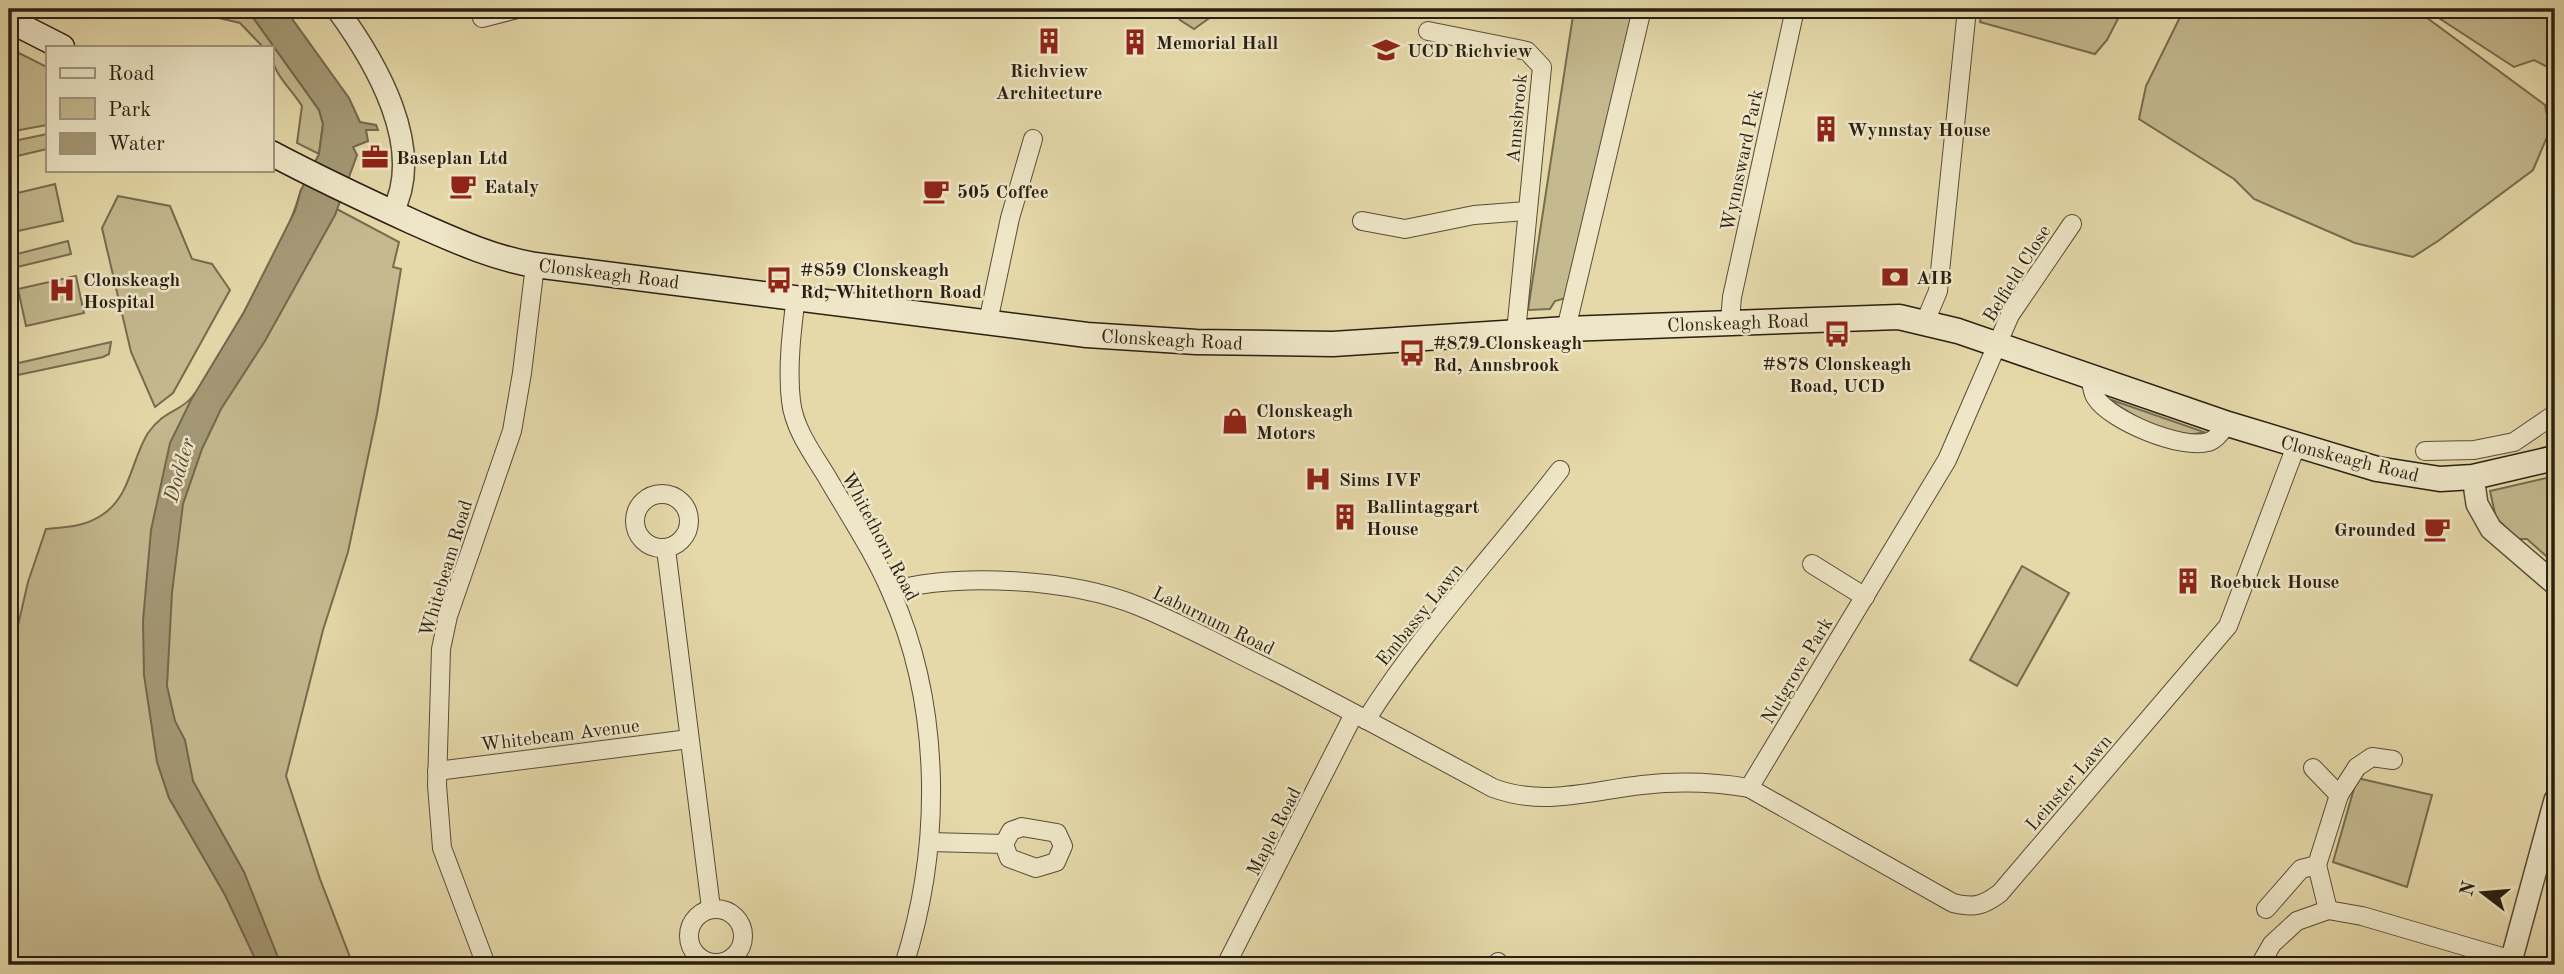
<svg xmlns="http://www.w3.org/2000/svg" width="2564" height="974" viewBox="0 0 2564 974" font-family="'Old Standard TT',serif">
	<rect width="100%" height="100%" fill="#e5d8a9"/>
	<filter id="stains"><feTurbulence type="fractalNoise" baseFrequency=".00286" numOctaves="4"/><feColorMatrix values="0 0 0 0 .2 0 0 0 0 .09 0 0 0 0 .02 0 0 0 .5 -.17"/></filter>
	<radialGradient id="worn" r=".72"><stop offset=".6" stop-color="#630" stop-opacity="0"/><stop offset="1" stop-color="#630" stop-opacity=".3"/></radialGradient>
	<g fill="#c5b98f" stroke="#776c50" stroke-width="2">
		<path d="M221 9H247L319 110 323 124 319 154 297 143 302 106C289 85 271 74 271 47H263L240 23 219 18Z"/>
		<polygon points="1172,9 1222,9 1194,29 1180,20"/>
		<polygon points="1574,9 1634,9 1566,298 1555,301 1550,309 1528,310"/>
		<polygon points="1982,9 2123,9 2107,40 2095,54 1980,22"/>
		<polygon points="2184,9 2415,9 2545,105 2550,130 2533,170 2438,241 2413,257 2355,243 2254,199 2234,179 2139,119 2146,86"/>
		<polygon points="2425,9 2555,9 2555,71 2534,60 2514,67"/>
		<polygon points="9,48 47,67 47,125 9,132"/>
		<polygon points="47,134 47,149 9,158 9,142"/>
		<polygon points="55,184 63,221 9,233 9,195"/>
		<path d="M301 190 399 242 393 267 401 269 377 414 348 552 323 630 286 776 320 879 353 965H9V664L28 582 46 529C67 527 84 527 102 515 131 496 131 460 148 433 164 410 180 412 192 397 207 380 218 358 229 338 256 292 286 242 301 190Z"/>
		<polygon points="118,196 170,206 192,259 212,264 230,290 173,393 155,407 131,352 102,228"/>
		<polygon points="68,241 71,254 9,269 9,256"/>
		<polygon points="76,276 84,313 26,326 18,289"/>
		<polygon points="111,342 109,354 103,357 18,375 9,370 9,345 14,364"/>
		<path d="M2109 399 2204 432C2177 442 2131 415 2109 399Z"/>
		<polygon points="2555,476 2555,564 2527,539 2518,539 2496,518 2490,491"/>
		<polygon points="2022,566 2069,593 2017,686 1970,660"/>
		<polygon points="2357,778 2432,795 2407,887 2333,862"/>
	</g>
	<polygon fill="#a59976" stroke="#73684e" stroke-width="2" points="247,9 285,9 349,98 360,122 376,125 378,130 366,130 368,141 353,147 357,155 335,215 265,341 221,409 202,449 183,504 172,593 167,686 175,721 185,740 193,781 244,872 281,965 258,965 225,895 169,798 157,762 144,675 143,621 151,530 170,443 191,400 244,312 295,211 301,190 319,154 323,124 319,110"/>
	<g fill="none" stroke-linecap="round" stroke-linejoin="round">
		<g stroke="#584d38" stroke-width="20">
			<g id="minor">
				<polyline points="482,18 517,9"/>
				<polyline points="1428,31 1527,51 1542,67 1516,332"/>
				<polyline points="1362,221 1405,229 1474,215 1527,211"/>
				<path d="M796 296C792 328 787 368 791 401 794 429 813 454 827 477 849 515 874 552 891 592 942 707 942 847 904 965"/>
				<polyline points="1730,321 1732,297 1795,9"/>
				<polyline points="988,322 1010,218 1033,139"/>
				<polyline points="1925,322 1938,291 1967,9"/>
				<polyline points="1566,329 1642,9"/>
				<path d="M2090 378C2092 384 2092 393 2096 398 2111 421 2182 450 2208 442 2216 440 2222 430 2228 424"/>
				<polyline points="2425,451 2474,450 2514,442 2555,414"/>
				<circle cx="662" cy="521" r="27"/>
				<polyline points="666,549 711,908"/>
				<polyline points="1812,564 1865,597"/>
				<path d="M891 591C960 572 1071 579 1138 606 1185 625 1230 650 1277 673 1349 710 1421 749 1493 788 1544 807 1589 791 1642 785 1678 781 1714 782 1749 788L1947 460 2010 315 2072 224"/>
				<path d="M1366 720C1422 631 1496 553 1560 470"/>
				<polyline points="2313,768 2339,795"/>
				<polyline points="437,771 689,739"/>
				<path d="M1749 788 1953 903C1974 908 1983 906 2000 893L2228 626 2296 446"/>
				<polygon points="1022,827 1057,833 1063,846 1056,862 1036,868 1009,858 1004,844 1011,831"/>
				<polyline points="930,842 1004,844"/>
				<circle cx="716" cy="936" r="27"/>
				<polyline points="2266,909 2301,869 2317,865"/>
				<polyline points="2328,910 2317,865 2339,795 2357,767 2372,757 2393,760"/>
				<polyline points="1498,962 1499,965"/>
				<polyline points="486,965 442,848 437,785 441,649 448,616 512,431 522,373 535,265"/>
				<polyline points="1226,965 1354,714"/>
				<polyline points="2260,965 2272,944 2297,921 2328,910 2362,916 2512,960"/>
			</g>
		</g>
		<g stroke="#584d38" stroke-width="24">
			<g id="tertiary">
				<path d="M337 9C375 61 427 148 392 213"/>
				<polyline points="2473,477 2477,504 2491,529 2555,584"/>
				<polyline points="2510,965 2555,800"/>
			</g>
		</g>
		<g stroke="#291f12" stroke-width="27">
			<g id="secondary">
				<polyline points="9,20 62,47"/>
				<path d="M271 153C318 178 365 200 413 222 452 239 492 258 535 265L1087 335 1196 342 1333 344 1566 329 1899 317 1958 331 2228 424 2377 469 2440 479 2473 477 2555 458"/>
			</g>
		</g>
		<use href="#minor" stroke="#eee6c7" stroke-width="18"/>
		<use href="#tertiary" stroke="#eee6c7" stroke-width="21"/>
		<use href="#secondary" stroke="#eee6c7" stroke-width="24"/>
	</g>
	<defs>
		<g id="building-bare" transform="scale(2.1)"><path d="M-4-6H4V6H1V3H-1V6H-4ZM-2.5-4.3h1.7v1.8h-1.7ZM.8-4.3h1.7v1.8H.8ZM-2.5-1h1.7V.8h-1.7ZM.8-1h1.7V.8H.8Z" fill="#8f2418" stroke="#eee6c7" stroke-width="2.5" paint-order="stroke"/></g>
		<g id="university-bare" transform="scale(2.1)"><path d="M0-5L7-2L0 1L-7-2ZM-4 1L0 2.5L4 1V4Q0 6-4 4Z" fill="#8f2418" stroke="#eee6c7" stroke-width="2.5" paint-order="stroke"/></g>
		<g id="office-bare" transform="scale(2.1)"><path d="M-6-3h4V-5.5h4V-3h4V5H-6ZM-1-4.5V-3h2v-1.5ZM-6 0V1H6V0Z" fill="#8f2418" stroke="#eee6c7" stroke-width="2.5" paint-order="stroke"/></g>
		<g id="cafe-bare" transform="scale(2.1)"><path d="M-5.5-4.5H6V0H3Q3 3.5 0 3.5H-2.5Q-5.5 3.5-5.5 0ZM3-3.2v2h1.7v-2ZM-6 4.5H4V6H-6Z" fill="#8f2418" stroke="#eee6c7" stroke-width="2.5" paint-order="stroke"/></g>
		<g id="bank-bare" transform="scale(2.1)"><path d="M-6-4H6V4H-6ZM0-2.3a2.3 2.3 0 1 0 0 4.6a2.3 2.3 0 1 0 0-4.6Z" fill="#8f2418" stroke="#eee6c7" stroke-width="2.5" paint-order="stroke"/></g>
		<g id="bus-bare" transform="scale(2.1)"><path d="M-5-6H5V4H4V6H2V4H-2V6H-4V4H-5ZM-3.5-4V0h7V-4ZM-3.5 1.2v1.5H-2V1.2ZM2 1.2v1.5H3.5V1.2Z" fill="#8f2418" stroke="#eee6c7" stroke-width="2.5" paint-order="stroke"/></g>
		<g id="hospital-bare" transform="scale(2.1)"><path d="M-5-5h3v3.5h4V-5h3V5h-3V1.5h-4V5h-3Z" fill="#8f2418" stroke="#eee6c7" stroke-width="2.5" paint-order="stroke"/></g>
		<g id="shop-bare" transform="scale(2.1)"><path d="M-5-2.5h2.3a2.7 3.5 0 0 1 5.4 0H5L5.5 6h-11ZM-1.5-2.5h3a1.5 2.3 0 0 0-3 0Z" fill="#8f2418" stroke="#eee6c7" stroke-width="2.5" paint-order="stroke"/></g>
	</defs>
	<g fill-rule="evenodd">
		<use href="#building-bare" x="1049" y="41"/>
		<use href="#building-bare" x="1135" y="42"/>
		<use href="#university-bare" x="1386" y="50"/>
		<use href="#building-bare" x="1826" y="129"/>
		<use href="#office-bare" x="375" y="157"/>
		<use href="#cafe-bare" x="463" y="186"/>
		<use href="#cafe-bare" x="936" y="191"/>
		<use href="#bank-bare" x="1895" y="277"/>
		<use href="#bus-bare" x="779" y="280"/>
		<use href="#hospital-bare" x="62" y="290"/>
		<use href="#bus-bare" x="1837" y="334"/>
		<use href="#bus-bare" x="1412" y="353"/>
		<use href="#shop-bare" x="1235" y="421"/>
		<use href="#hospital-bare" x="1318" y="479"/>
		<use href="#building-bare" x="1345" y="517"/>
		<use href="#cafe-bare" x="2437" y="529"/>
		<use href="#building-bare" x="2188" y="581"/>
	</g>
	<g text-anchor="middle" stroke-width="5" stroke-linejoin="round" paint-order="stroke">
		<g font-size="19" font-weight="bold" fill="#291f12" stroke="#eee6c7" text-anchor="start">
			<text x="1156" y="49">Memorial Hall</text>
			<text x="1407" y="57">UCD Richview</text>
			<text x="1049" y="77" text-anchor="middle">Richview<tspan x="1049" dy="22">Architecture</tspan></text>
			<text x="1847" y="136">Wynnstay House</text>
			<text x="396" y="164">Baseplan Ltd</text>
			<text x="484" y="193">Eataly</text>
			<text x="957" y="198">505 Coffee</text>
			<text x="800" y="276">#859 Clonskeagh<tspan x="800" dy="22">Rd, Whitethorn Road</tspan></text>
			<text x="1916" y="284">AIB</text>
			<text x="83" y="286">Clonskeagh<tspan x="83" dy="22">Hospital</tspan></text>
			<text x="1433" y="349">#879 Clonskeagh<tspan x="1433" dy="22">Rd, Annsbrook</tspan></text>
			<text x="1837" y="370" text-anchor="middle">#878 Clonskeagh<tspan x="1837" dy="22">Road, UCD</tspan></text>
			<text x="1256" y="417">Clonskeagh<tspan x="1256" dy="22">Motors</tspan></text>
			<text x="1339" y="486">Sims IVF</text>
			<text x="1366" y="513">Ballintaggart<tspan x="1366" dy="22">House</tspan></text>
			<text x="2416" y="536" text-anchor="end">Grounded</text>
			<text x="2209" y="588">Roebuck House</text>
		</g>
		<g font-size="19" fill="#291f12" stroke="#eee6c7">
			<text transform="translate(1516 118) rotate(-85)" y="7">Annsbrook</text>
			<text transform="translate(1741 160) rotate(-78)" y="7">Wynnsward Park</text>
			<text transform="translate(609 273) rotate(7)" y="7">Clonskeagh Road</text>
			<text transform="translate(2016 273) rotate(-58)" y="7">Belfield Close</text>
			<text transform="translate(1738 322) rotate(-2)" y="7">Clonskeagh Road</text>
			<text transform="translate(1172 339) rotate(3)" y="7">Clonskeagh Road</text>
			<text transform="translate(2350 458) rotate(14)" y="7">Clonskeagh Road</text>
			<text transform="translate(881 536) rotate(62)" y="7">Whitethorn Road</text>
			<text transform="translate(445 568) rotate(-73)" y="7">Whitebeam Road</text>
			<text transform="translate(1419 614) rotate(-51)" y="7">Embassy Lawn</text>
			<text transform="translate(1214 620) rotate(26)" y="7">Laburnum Road</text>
			<text transform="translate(1796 670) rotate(-59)" y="7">Nutgrove Park</text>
			<text transform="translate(560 734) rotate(-7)" y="7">Whitebeam Avenue</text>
			<text transform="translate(2068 782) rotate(-49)" y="7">Leinster Lawn</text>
			<text transform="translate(1273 831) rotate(-63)" y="7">Maple Road</text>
		</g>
		<g font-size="21" font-style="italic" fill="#544a35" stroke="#eee6c7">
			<text transform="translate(179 470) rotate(-74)" y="7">Dodder</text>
		</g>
	</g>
	<rect width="2564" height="974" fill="none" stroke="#e5d8a9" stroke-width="35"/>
	<rect x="10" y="10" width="2543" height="953" fill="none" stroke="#291f12" stroke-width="3.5"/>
	<rect x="18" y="18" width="2529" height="939" fill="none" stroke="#291f12" stroke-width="2"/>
	<rect x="46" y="46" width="228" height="126" fill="#eee6c7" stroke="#9f967f" stroke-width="2"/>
	<rect x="60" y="68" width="35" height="10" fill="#eee6c7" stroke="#9f967f" stroke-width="2"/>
	<text x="108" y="80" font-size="21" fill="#291f12">Road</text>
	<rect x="60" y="98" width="35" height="21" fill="#c5b98f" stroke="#9f967f" stroke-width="2"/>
	<text x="108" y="116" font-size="21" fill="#291f12">Park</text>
	<rect x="60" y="133" width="35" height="21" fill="#a59976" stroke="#9f967f" stroke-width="2"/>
	<text x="108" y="150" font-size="21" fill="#291f12">Water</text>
	<g transform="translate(2483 893) rotate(286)" stroke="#eee6c7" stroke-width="5" paint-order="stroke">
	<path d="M0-5L12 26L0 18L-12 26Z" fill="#291f12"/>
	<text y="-10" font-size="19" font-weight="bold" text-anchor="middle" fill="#291f12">N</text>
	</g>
	<rect width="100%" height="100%" filter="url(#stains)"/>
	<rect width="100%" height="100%" fill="url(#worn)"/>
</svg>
